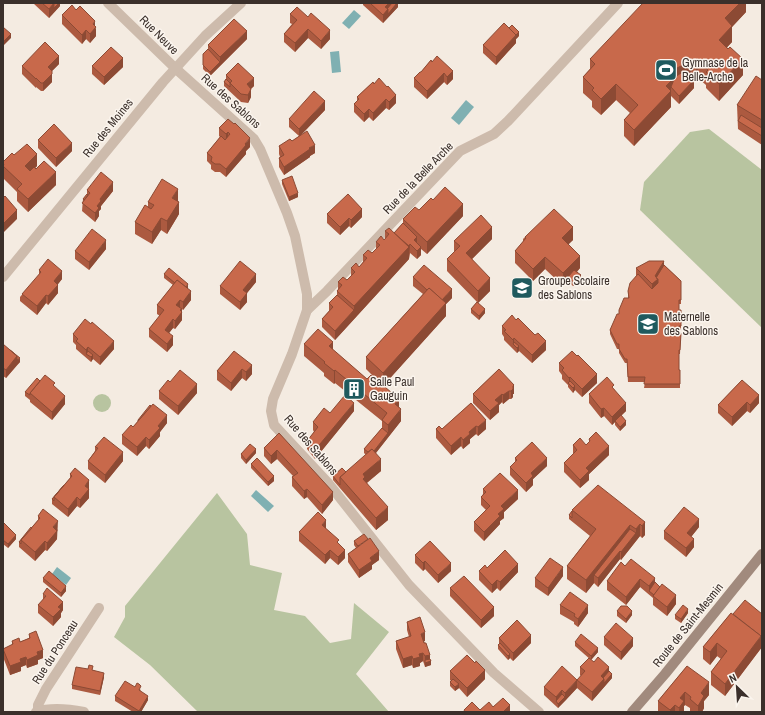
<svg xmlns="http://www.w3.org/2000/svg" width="765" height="715" viewBox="0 0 765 715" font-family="'Archivo Narrow',sans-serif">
	<rect width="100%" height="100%" fill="#f4ebe1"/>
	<g fill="#b8c4a0">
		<polygon points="709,129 762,170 762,328 640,210 644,182 690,132"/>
		<circle cx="102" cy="403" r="9"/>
		<polygon points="217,493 247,534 250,565 282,573 274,610 305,616 330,643 351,639 354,603 389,632 356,674 389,712 198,712 150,665 114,637 125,617 125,606"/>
	</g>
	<g fill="#7fb0b2">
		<polygon points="354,10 361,16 349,29 342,23"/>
		<polygon points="339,51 341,72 332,73 330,52"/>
		<polygon points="466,100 474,107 459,125 451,118"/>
		<polygon points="256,490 274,506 268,512 251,496"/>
		<polygon points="57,567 71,578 66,585 52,574"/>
	</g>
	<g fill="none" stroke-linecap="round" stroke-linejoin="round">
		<g stroke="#cdbbac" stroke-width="10">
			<polyline points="108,3 175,68 254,139 260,149 287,213 295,236 307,294 307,310 292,354 273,399 271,411 274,425 329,484 409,585 494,673 539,712"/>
			<polyline points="3,277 163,82 205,36 241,3"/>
			<polyline points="307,310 327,291 460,151 494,134 508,121 618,3"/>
			<polyline points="38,711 38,705 46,689 99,608"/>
			<path d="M36 712C51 707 69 709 84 712"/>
		</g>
		<polyline stroke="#a18a7d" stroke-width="10" points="632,712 665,674 762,554"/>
	</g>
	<g fill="#ac5a40">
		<polygon points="33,3 60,3 60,6 49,18"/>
		<polygon points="363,3 398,3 398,7 383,23 363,5"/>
		<polygon points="746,3 746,12 732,27 732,42 727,47 743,75 719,101 706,88 706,85 698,78 696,79 691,75 690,76 694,88 679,104 671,96 671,107 634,146 624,136 624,120 630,113 616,100 601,115 592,107 592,101 583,93 583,77 590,69 590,59"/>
		<polygon points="76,10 95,26 96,36 90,43 86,39 82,44 62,24 62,15"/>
		<polygon points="290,14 330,39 321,49 308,38 295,52 284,42 284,34 292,24 290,23"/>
		<polygon points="519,36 516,39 516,43 496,65 483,53 483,45"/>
		<polygon points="247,39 210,76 203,69 203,54 208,49 208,45"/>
		<polygon points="431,60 453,79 447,85 444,82 427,99 414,87 414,78 421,72"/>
		<polygon points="59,64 52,71 52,82 43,91 41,91 36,87 36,88 22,74 22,66"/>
		<polygon points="92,66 123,67 104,85 92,74"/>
		<polygon points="226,75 254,86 251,89 251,97 248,103 241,102 224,86 224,82 226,79"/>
		<polygon points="762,80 762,145 738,129 737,105"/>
		<polygon points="373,82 396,103 389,110 386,108 373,121 369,117 364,122 354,112 354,104 357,101 357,97"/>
		<polygon points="325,110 301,135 315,153 310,156 310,157 284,175 279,167 279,158 280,157 279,154 279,146 292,141 299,136 289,127 289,119"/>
		<polygon points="228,119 250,147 246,151 246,154 226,177 220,172 215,172 211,169 211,165 207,161 207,153 220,137 219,136 219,128"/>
		<polygon points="38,140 72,151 56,167 38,148"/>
		<polygon points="14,155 37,166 35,168 56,185 28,212 17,201 17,192 3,178 3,162"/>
		<polygon points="282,180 298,197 289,201 282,184"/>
		<polygon points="87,190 113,191 101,206 101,209 99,211 99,216 95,222 82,211 83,199 87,194"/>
		<polygon points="433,200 463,216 427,254 421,249 421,255 417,259 410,253 409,259 335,340 322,327 322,319 329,311 329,303 337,295 337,291 338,290 338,282 347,280 351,276 351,268 359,267 363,262 363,255 372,253 376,249 376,242 384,240 385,239 385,231 394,233 403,223 403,219 419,210"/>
		<polygon points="178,201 179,214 167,234 161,230 152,244 135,234 135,222 148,207 148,202"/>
		<polygon points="327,214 362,217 351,228 349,226 340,235 327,223"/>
		<polygon points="525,237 573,240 568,244 580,268 577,272 581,279 573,286 568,281 563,286 545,269 533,281 515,263 515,251 523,242 523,239"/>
		<polygon points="492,239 472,259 490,291 478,303 485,313 479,320 471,313 471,309 477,302 447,271 447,259 454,252 454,241"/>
		<polygon points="106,249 89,270 75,259 75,251"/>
		<polygon points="664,265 681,281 681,304 679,304 679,310 681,310 681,330 679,330 679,333 681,333 680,354 679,354 679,370 680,370 680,388 644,388 645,382 628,382 627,363 625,363 619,353 619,349 617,349 610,334 610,330 628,298 628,291 636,276 636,268"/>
		<polygon points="39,270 62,279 58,284 58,293 48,305 46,303 37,315 20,301 20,297 39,275"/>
		<polygon points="164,274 188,288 188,289 191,300 183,310 182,309 182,320 175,329 173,328 169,333 173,345 167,352 149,337 149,329 160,316 157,314 157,305 173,285 164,278"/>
		<polygon points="413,277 452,298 446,304 446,316 383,386 366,369 366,357 423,294 413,286"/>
		<polygon points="256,282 247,293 247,302 240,310 220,294 220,286"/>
		<polygon points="502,326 546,350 532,363 519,351 517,353 504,340 504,337 502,334"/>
		<polygon points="73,334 114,349 100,365 93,359 91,362 76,349 76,345 73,342"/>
		<polygon points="3,344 20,362 6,378 3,376"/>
		<polygon points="304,344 333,350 399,407 401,421 376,453 381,471 367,483 388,520 376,530 333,480 333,476 346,472 366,455 364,453 364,449 382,428 382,421 335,383 334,384 324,376 324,373 304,356"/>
		<polygon points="234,351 252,374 246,381 242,378 231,391 217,380 217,371"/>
		<polygon points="559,363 597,383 582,397 575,390 573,393 568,387 568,385 562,379 562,375 559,371"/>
		<polygon points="499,369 514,394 513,394 513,397 511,399 509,399 503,404 502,402 499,405 499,412 490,420 473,403 473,394"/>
		<polygon points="742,380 759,403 750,413 747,411 732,426 718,413 718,405"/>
		<polygon points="40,381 55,387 65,404 52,420 30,402 30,400 25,396 25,392"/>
		<polygon points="170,382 197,393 178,415 159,399 159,391"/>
		<polygon points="614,389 626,411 621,416 626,425 620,431 615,425 615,422 612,425 604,416 601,418 589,403 589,394"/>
		<polygon points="471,403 486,429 478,436 476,434 470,439 470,443 463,449 461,446 451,455 436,438 436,429 442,429"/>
		<polygon points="354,411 315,459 307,449 307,441 314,432 313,430 313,422 330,413"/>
		<polygon points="138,420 167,423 160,432 160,436 149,449 146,446 137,456 122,444 122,435 133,427 138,421"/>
		<polygon points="279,433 333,500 322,514 307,497 304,499 292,486 292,477 293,476 277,459 271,464 264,456 264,448"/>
		<polygon points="589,439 609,455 589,474 589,480 580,488 564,472 564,463 573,454 573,445 586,445 589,442"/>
		<polygon points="95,447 123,461 105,483 88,469 88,461 95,451"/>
		<polygon points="256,453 246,464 241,458 241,454"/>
		<polygon points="515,458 547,466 533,479 533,485 526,492 510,475 510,467 515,462"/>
		<polygon points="251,464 274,481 268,486 251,468"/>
		<polygon points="70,474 89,489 89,498 80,508 77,506 68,517 52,504 52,499 70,478"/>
		<polygon points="483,489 518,499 504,512 504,518 500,521 500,524 484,541 474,531 474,522 486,510 481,505 481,497 483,494"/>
		<polygon points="572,510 645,522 645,535 642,538 640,536 621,560 620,559 598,587 594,583 586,593 567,579 567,566 590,536 569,519 569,515 572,511"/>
		<polygon points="38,516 58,530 57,531 57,539 47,551 45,550 35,561 19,547 19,542 38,520"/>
		<polygon points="3,522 16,539 8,548 3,544"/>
		<polygon points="699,527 691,537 694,547 686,557 664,539 664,531"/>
		<polygon points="326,529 345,558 338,565 330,558 325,564 299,541 299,532"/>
		<polygon points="354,541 379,560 372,565 372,569 359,578 348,562 348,554 356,548 354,545"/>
		<polygon points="415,555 451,571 438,583 425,569 423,571 415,563"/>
		<polygon points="625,566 655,582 676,604 667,616 653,605 653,598 640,587 626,605 607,590 607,581"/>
		<polygon points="487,568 518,572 500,591 497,588 492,593 479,580 479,571"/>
		<polygon points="563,576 548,596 535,587 535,578"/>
		<polygon points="43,578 66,591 61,597 43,582"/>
		<polygon points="450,588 494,616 481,628 450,596"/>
		<polygon points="43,594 63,610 61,613 61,617 53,626 38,613 38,605 43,600"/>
		<polygon points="560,605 588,613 578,627 574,624 574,622 560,614"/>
		<polygon points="617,611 632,615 626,623 617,616"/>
		<polygon points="688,613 681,623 675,619 675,615"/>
		<polygon points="731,613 762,647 725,696 711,685 711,672 721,659 717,656 710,665 703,659 703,647"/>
		<polygon points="407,622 425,641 424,641 430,659 431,665 425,667 423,661 420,663 420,666 413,668 412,665 403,668 396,649 396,641 409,637 407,630"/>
		<polygon points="29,634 43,658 38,660 38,664 27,668 26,665 21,667 21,671 10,675 3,657 3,649 12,645 12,641 20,642 29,638"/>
		<polygon points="604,637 633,646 621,660 604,645"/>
		<polygon points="499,638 531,643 513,661 510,658 508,660 498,649 498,645 499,644"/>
		<polygon points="575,642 598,652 591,660 575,646"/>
		<polygon points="594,662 609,671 612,678 592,701 577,688 577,680 581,676 580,675 580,667"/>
		<polygon points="687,666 709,695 704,701 704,708 702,712 690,712 690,708 685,705 684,706 684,712 658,712 658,701"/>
		<polygon points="93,670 104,677 100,695 72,689 72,685"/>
		<polygon points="450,671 485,679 467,697 459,688 455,691 450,686 450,682 451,681 450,680"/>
		<polygon points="135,687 141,690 140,691 148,700 141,712 133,712 115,701 115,696"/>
		<polygon points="544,687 577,688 558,708 544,695"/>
	</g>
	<g fill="#8c4a34">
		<polygon points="54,3 60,3 60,6 49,18 49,9"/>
		<polygon points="389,3 398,3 398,7 383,23 383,15 385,7"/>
		<polygon points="740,3 746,3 746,12 732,27 732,42 719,56 719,40 725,18"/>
		<polygon points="95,21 95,29 96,27 96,36 90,43 90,34 93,24"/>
		<polygon points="308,29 308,38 295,52 295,43"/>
		<polygon points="86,30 86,39 82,44 82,35"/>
		<polygon points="330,30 330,39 321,49 321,41"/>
		<polygon points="247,31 247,39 210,76 210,72 220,62 220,57"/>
		<polygon points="519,32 519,36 516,39 516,43 496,65 496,57"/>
		<polygon points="11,34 11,38 3,46 3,42"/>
		<polygon points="59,56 59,64 48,75 48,67"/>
		<polygon points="123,58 123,67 104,85 104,77"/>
		<polygon points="691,59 691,75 686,80 671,87 671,107 634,146 634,130 666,86 675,69"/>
		<polygon points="743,59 743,75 719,101 719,84"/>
		<polygon points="698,61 698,78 696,79 696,63"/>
		<polygon points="453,71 453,79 447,85 447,77"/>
		<polygon points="444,73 444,82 427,99 427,91"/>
		<polygon points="52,74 52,82 43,91 43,83"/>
		<polygon points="254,78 254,86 247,92 247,84"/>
		<polygon points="694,80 694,88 679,104 679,96"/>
		<polygon points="616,84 616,100 601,115 601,99"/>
		<polygon points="251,89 251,97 248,103 248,95"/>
		<polygon points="396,95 396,103 389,110 389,102"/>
		<polygon points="386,99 386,108 373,121 373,113"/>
		<polygon points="325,101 325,110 299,137 299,129"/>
		<polygon points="369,109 369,117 364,122 364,114"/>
		<polygon points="228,132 228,140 226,143 226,134"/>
		<polygon points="250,138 250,147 246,151 246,154 226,177 226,169"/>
		<polygon points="72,143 72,151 56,167 56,158"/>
		<polygon points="315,145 315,153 310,156 310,157 284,175 284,167 309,148"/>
		<polygon points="37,154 37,166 25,179 25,166"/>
		<polygon points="56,172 56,185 28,212 28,199"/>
		<polygon points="113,182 113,191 101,206 101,209 99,211 99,216 95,222 95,213 100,199"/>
		<polygon points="178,189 178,201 172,211 172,198"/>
		<polygon points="298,193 298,197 289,201 289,197"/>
		<polygon points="179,202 179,214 167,234 167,221"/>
		<polygon points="463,204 463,216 427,254 427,242"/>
		<polygon points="362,209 362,217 351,228 351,220"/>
		<polygon points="17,210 17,219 3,233 3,224"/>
		<polygon points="161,218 161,230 152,244 152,232"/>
		<polygon points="349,218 349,226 340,235 340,227"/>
		<polygon points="492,227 492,239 466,265 466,253"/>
		<polygon points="573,227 573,240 562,251 562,238"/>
		<polygon points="417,237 417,245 414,240"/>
		<polygon points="106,240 106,249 89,270 89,262"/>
		<polygon points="410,244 409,259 335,340 335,331 354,310 354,306"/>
		<polygon points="421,247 421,255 417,259 417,251"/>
		<polygon points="580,256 580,268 570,279 568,277 568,281 563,286 563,273"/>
		<polygon points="545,257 545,269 533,281 533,269"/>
		<polygon points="664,261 664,269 658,279 658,288 652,293 652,284 655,276"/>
		<polygon points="62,271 62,279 54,289 54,281"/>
		<polygon points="256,274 256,282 247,293 247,302 240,310 240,302 243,290"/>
		<polygon points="581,275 581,279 573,286 573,282"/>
		<polygon points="490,278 490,291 478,303 478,291"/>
		<polygon points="188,284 188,288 184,294 184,290"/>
		<polygon points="58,285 58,293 48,305 48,296"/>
		<polygon points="452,289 452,298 446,304 446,316 383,386 383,373 441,301"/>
		<polygon points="191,291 191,300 183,310 183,302"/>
		<polygon points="46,295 46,303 37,315 37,306"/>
		<polygon points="180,300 180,308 176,305"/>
		<polygon points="182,309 182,320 175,329 175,321"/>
		<polygon points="485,309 485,313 479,320 479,316"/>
		<polygon points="173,319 173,328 165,338 165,330"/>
		<polygon points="173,336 173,345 167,352 167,344"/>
		<polygon points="514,338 514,345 513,344 513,340"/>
		<polygon points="114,341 114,349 100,365 100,357"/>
		<polygon points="546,341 546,350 532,363 532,355"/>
		<polygon points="333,342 333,354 329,346"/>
		<polygon points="519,346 519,351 517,353 517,348"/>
		<polygon points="88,347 88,355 86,354 86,350"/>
		<polygon points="93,355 93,359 91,362 91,357"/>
		<polygon points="17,356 17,365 6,378 6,370"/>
		<polygon points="20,358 20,362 17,365 17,360"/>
		<polygon points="252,365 252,374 246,381 246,372"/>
		<polygon points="242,369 242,378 231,391 231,383"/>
		<polygon points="335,370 335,383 334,384 334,371"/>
		<polygon points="597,374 597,383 582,397 582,389"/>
		<polygon points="570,377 570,385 569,384 569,378"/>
		<polygon points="197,384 197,393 178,415 178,406"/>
		<polygon points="514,385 514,394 513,394 513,397 511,399 511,391 513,386"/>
		<polygon points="575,386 575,390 573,393 573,388"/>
		<polygon points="509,391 509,399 503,404 503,395"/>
		<polygon points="502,394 502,402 499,405 499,412 490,420 490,411 495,400"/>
		<polygon points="759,395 759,403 750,413 750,405"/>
		<polygon points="65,396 65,404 52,420 52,412"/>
		<polygon points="399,399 399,412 401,409 401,421 371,459 371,455 388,433 388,425 395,404"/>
		<polygon points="747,402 747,411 732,426 732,417"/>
		<polygon points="354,403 354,411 315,459 315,450"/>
		<polygon points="626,403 626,411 615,421 615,422 612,425 612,417"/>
		<polygon points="604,408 604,416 601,418 601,409"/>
		<polygon points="167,415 167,423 160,432 160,436 149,449 149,440 158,426"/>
		<polygon points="486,420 486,429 478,436 478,427"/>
		<polygon points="626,421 626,425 620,431 620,427"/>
		<polygon points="476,426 476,434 470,439 470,443 463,449 463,440 469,432"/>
		<polygon points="146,437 146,446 137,456 137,447"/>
		<polygon points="461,437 461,446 451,455 451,446"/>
		<polygon points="609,446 609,455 589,474 589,480 580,488 580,480 586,468"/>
		<polygon points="256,449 256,453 246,464 246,460"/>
		<polygon points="277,450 277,459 271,464 271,456"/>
		<polygon points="123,452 123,461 105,483 105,475"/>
		<polygon points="547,458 547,466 533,479 533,485 526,492 526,483 531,473"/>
		<polygon points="381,459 381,471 365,484 363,474"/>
		<polygon points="274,476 274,481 268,486 268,482"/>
		<polygon points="89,480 89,498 80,508 80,500 85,486"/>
		<polygon points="307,489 307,497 304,499 304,491"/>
		<polygon points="518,490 518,499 504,512 504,518 500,521 500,524 484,541 484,532 498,514 501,506"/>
		<polygon points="333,492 333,500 322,514 322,505"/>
		<polygon points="77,497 77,506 68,517 68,509"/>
		<polygon points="388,507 388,520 376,530 376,518"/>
		<polygon points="699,519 699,527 687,542 687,533"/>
		<polygon points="326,520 326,529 322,533 322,525"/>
		<polygon points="58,521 57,539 47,551 47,543 53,527"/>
		<polygon points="645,522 645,535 642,538 642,526"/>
		<polygon points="640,524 640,536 636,541 636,529"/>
		<polygon points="630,525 630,537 594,575 594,583 586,593 586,580"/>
		<polygon points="636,533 636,541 621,560 621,552"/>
		<polygon points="16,535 16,539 8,548 8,544"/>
		<polygon points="694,539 694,547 686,557 686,548"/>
		<polygon points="45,541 45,550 35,561 35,552"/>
		<polygon points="330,550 330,558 325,564 325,555"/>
		<polygon points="345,550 345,558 338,565 338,557"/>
		<polygon points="379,551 379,560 372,565 372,569 359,578 359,570 370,558"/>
		<polygon points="620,551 620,559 598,587 598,578"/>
		<polygon points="425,561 425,569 423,571 423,563"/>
		<polygon points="451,563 451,571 438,583 438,575"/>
		<polygon points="518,564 518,572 500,591 500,582"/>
		<polygon points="563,567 563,576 548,596 548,588"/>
		<polygon points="655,578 655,587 649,591 649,586"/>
		<polygon points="640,579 640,587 626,605 626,597"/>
		<polygon points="497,580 497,588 492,593 492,585"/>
		<polygon points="66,586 66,591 61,597 61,593"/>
		<polygon points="676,595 676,604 667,616 667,607"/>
		<polygon points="63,602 63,610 61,613 61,617 53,626 53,617 58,607"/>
		<polygon points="588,605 588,613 578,627 578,619"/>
		<polygon points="494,607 494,616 481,628 481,620"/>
		<polygon points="688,609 688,613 681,623 681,619"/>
		<polygon points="4,611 4,627 3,629 3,613"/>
		<polygon points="632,611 632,615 626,623 626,619"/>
		<polygon points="425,632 425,641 421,642 421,634"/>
		<polygon points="531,635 531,643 513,661 513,653"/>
		<polygon points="761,636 762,639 762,647 725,696 725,684"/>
		<polygon points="633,638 633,646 621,660 621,652"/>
		<polygon points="717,643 717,656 710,665 710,652"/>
		<polygon points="598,648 598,652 591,660 591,656"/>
		<polygon points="43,650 43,658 38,660 38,664 27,668 27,660 37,652"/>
		<polygon points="423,653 423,661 420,663 420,666 413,668 413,659 419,654"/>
		<polygon points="510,654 510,658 508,660 508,656"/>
		<polygon points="430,655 430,661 431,661 431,665 425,667 425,656"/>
		<polygon points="412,656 412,665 403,668 403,659"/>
		<polygon points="26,657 26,665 21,667 21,671 10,675 10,666 20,659"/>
		<polygon points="609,667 609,675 612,674 612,678 592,701 592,692 601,676"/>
		<polygon points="485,670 485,679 467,697 467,688"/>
		<polygon points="104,673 104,677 100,695 100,691"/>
		<polygon points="577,680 577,688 565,701 565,693"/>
		<polygon points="709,682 709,695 704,701 704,708 702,712 698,712 698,706 701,693"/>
		<polygon points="459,684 459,688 455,691 455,687"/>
		<polygon points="562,690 562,698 556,701 556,697"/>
		<polygon points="685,692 685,705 684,706 684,712 679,712 680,698"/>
		<polygon points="148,696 148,700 141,712 139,712"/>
		<polygon points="565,697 565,701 558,708 558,704"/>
		<polygon points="510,705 510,712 503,712"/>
		<polygon points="675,705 675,712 670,712 670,710"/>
	</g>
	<g fill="#c8694b" stroke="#8c4a34">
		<polygon points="42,3 54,3 49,9"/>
		<polygon points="54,3 59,3 54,8"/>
		<polygon points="370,3 389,3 385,7 388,9 383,15"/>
		<polygon points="392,3 397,3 388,14 388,9 387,9"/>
		<polygon points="643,3 740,3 725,18 732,26 719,40 728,49 730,47 743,59 719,84 706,72 708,70 698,61 696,63 691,59 686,64 681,66 675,69 671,81 666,86 671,91 634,130 624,120 638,105 616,84 601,99 592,90 594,88 583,77 595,64 590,59"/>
		<polygon points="72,5 76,10 80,6 95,21 93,24 96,27 90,34 86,30 82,35 62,15"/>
		<polygon points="297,7 308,17 311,13 330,30 321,41 308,29 295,43 284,34 297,20 290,14"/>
		<polygon points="234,19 247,31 220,57 208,45"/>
		<polygon points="504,23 516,35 496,57 483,45"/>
		<polygon points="512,25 519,32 516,35 509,28"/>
		<polygon points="3,27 11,34 3,42"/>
		<polygon points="45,42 59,56 48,67 52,71 52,74 43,83 41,83 36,78 36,79 22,66"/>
		<polygon points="111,47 123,58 104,77 92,66"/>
		<polygon points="208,49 220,62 210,72 203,65 203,54"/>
		<polygon points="437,56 453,71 447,77 444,73 427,91 414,78 420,72 421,72 431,60 432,62"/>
		<polygon points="238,63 254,78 247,84 251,89 248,95 241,94 230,83 232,81 226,75"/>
		<polygon points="686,72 694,80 679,96 671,87 675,77 681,73"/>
		<polygon points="756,76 762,80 762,120 737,105"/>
		<polygon points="379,78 387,87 388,86 396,95 389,102 386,99 373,113 369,109 364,114 354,104 359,99 357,97 373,82 374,84"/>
		<polygon points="226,79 230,83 230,87 224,82"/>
		<polygon points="314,91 325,101 299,129 289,119"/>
		<polygon points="741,115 762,128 762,136 738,121"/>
		<polygon points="228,119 234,124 235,123 250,138 245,144 246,145 226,169 220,164 215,164 211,161 212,157 207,153 221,136 225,140 230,134 228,132 226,134 219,128"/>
		<polygon points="54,124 72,143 56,158 38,140"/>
		<polygon points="307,131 315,145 309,148 310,149 284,167 279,158 284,155 279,146 290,139 292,141"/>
		<polygon points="27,144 37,154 25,166 30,171 34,167 36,169 44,161 56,172 28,199 17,189 22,184 3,166 4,165 3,163 3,162 12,153 14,155"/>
		<polygon points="101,172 113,182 100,199 101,201 97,206 99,208 95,213 82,203 90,193 87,190"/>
		<polygon points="292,176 298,193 289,197 282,180"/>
		<polygon points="162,179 178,189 172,198 179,202 167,221 161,218 152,232 135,222 145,205 151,209 154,205 148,202"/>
		<polygon points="445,187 463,204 427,242 403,219 415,207 419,210 431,198 433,200"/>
		<polygon points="87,194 88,195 84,200 83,199"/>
		<polygon points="348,194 362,209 351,220 349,218 340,227 327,214"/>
		<polygon points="5,196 17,210 3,224 3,198"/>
		<polygon points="554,209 573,227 562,238 580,256 563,273 545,257 533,269 515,251 526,238 525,237"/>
		<polygon points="481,215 492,227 466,253 490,278 478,291 447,259 460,246 454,241"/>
		<polygon points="403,223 417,237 414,240 421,247 417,251 410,244 409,246 394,233"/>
		<polygon points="389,228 409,247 354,306 337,291 342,285 338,282 343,277 347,280 355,272 351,268 356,263 359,267 367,258 363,255 368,250 372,253 380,245 376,242 381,236 384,240 389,234 385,231"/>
		<polygon points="92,229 106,240 89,262 75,251"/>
		<polygon points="48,259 62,271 54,281 58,285 48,296 46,295 37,306 22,294 41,272 39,270"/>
		<polygon points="240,261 256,274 243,290 247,293 240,302 220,286"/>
		<polygon points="649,261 664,261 655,276 658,279 652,284 636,268"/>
		<polygon points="424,265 452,289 442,300 429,288 427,290 413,277"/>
		<polygon points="664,265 681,281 681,300 679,300 679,310 681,310 681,326 679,326 679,333 681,333 680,350 679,350 679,370 680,370 680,384 644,384 645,377 628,377 627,359 625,359 619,349 619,344 617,344 610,330 617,314 619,314 619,310 624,298 629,298 628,291 630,283 638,274 652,289 658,283 658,279 656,278"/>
		<polygon points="169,268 188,284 186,287 177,280 175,283 164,274"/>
		<polygon points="574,270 581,275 573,282 568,277"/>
		<polygon points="177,280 191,291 183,302 180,300 176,305 182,309 180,310 182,312 175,321 173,319 165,330 173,336 167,344 149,329 164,310 157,305"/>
		<polygon points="429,288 446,303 383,373 366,357"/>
		<polygon points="337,295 354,310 335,331 322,319 333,307 329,303"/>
		<polygon points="477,302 485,309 479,316 471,309"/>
		<polygon points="512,315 516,320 518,318 535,335 538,333 546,341 532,355 514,338 513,340 504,331 506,330 502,326"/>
		<polygon points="85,319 91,324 92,322 114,341 100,357 88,347 86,350 76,341 78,339 73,334"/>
		<polygon points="318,329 333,342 329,346 367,379 371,375 399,399 395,404 401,409 388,425 382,420 387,413 335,370 334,371 324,363 325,362 304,344"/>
		<polygon points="514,342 519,346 517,348 513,344"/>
		<polygon points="3,344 17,356 6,370 3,368"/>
		<polygon points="10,350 20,358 17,360 17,356"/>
		<polygon points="88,351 93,355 91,357 86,354"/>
		<polygon points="234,351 252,365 246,372 242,369 231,383 217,371"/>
		<polygon points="572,351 577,356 578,355 597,374 582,389 570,377 569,378 562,370 564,368 559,363"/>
		<polygon points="499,369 514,385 513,386 513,389 511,391 509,391 503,395 502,394 495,400 499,403 490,411 473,394"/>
		<polygon points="180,370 197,384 178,406 159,391 168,380 170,382"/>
		<polygon points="45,375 55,383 53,385 65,396 52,412 30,393"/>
		<polygon points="607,377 614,385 612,387 626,403 612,417 604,408 601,409 589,394"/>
		<polygon points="37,378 40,381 30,393 30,395 25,392"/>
		<polygon points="742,380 759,395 750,405 747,402 732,417 718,405"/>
		<polygon points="570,381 575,386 573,388 568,383"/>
		<polygon points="345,395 354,403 315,450 307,441 318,427 313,422 324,408 330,413"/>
		<polygon points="471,403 486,420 478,427 476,426 469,432 470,434 463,440 461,437 451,446 436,429 439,426 442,429"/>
		<polygon points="153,404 167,415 158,426 160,428 149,440 146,437 137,447 122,435 131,425 133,427"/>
		<polygon points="150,405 151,406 138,421 138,420"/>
		<polygon points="621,415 626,421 620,427 615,421"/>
		<polygon points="382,428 388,433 374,451 372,449 368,452 364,449"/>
		<polygon points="596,432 609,446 586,468 589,471 580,480 564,463 577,450 573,445 580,438 586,445 590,441 589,439"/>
		<polygon points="279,433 333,492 322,505 307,489 304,491 292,477 298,473 277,450 271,456 264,448"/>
		<polygon points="104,437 123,452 105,475 88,461 98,448 95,447"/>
		<polygon points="532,442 547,458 531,473 533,476 526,483 510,467 517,460 515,458"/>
		<polygon points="250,444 256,449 246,460 241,454"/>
		<polygon points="372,449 381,459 363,474 365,477 363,479 388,507 376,518 340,477"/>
		<polygon points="257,458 274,476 268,482 251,464"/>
		<polygon points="75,468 89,480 85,486 89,489 80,500 77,497 68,509 54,497 72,476 70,474"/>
		<polygon points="342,468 346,472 340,477 340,485 333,476"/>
		<polygon points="500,473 518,490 501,506 504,509 498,514 500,516 484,532 474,522 490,506 481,497 486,492 483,489"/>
		<polygon points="64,485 54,497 54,501 52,499"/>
		<polygon points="598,485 645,522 642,526 640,524 636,529 630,525 586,580 567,566 596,529 572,510"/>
		<polygon points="684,507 699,519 687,533 694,539 686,548 664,531"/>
		<polygon points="43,509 58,521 53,527 57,531 47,543 45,541 35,552 21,540 40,518 38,516"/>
		<polygon points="572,511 572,518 569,515"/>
		<polygon points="318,512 326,520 322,525 339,540 337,542 345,550 338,557 330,550 325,555 299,532"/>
		<polygon points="3,522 16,535 8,544 3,540"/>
		<polygon points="31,527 32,528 21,540 21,544 19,542"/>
		<polygon points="630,529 636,533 621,552 620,551 598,578 594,575"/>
		<polygon points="364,534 368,539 358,546 354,541"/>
		<polygon points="370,538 379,551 370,558 372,561 359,570 348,554"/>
		<polygon points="430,541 451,563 438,575 425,561 423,563 415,555"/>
		<polygon points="505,550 518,564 500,582 497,580 492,585 479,571 485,565 487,568"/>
		<polygon points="550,558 563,567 548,588 535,578"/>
		<polygon points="631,559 655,578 649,586 640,579 626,597 607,581 621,562 625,566"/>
		<polygon points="49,571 66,586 61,593 43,578"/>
		<polygon points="464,576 494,607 481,620 450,588"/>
		<polygon points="655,582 660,587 654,595 649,591"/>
		<polygon points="662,584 676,595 667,607 653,596"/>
		<polygon points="47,588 63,602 58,607 61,609 53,617 38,605 46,596 43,594"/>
		<polygon points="570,592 588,605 578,619 574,616 575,614 560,605"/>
		<polygon points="745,600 762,614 762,639 761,640 761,636 733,614"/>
		<polygon points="683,605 688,609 681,619 675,615"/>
		<polygon points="621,606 627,606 632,611 626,619 617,611"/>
		<polygon points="731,613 761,636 725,684 711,672 727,651 717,643 710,652 703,647"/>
		<polygon points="420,617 425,632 421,634 424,643 426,643 430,655 425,656 423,653 419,654 420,657 413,659 412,656 403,659 396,641 411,636 407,622"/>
		<polygon points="517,620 531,635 513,653 499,638"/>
		<polygon points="616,623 633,638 621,652 604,637"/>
		<polygon points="36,631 43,650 37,652 38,655 27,660 26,657 20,659 21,662 10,666 3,649 13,644 12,641 19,638 20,642 30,638 29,634"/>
		<polygon points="581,634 598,648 591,656 575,642"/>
		<polygon points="500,643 510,654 508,656 498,645"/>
		<polygon points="467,655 475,663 476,661 485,670 467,688 450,671"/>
		<polygon points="598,657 609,667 601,676 604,679 592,692 577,680 585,671 580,667 589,658 594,662"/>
		<polygon points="430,659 431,661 425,663 425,660"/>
		<polygon points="89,665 93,666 92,670 104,673 100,691 72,685 76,667 88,669"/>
		<polygon points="562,666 577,680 565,693 562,690 556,697 544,687"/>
		<polygon points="687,666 709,682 701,693 704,696 698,706 690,699 691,697 685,692 680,698 684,701 679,708 675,705 670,710 658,701"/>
		<polygon points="609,671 612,674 604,683 604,679 603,678"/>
		<polygon points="453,679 459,684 455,687 450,682"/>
		<polygon points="125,681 135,687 137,683 139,684 141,686 139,690 148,696 139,711 115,696"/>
		<polygon points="562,694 565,697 558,704 556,701"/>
		<polygon points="503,698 510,705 503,712 465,712 464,710 472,702 480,710 489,702 493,707"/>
	</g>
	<defs>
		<g id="stadium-square" transform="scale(1.15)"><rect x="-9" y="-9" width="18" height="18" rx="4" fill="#1f5a5e" stroke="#fbf5ee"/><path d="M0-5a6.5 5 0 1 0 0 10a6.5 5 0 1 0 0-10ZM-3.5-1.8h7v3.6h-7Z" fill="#fff"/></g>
		<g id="school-square" transform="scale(1.15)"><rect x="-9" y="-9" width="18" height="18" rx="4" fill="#1f5a5e" stroke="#fbf5ee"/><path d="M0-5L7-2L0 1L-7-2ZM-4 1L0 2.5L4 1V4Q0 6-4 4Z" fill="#fff"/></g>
		<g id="building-square" transform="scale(1.15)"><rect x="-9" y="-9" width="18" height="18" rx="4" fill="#1f5a5e" stroke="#fbf5ee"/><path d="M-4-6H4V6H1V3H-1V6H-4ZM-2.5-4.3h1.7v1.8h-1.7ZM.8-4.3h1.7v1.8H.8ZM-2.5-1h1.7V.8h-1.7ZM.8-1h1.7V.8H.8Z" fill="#fff"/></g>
	</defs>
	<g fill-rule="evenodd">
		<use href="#stadium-square" x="666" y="70"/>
		<use href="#school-square" x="522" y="288"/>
		<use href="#school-square" x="648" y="324"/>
		<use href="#building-square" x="354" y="389"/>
	</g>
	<g text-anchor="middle" stroke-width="3" stroke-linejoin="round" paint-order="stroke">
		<g font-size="12" fill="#3b302b" stroke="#fbf5ee">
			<text transform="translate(159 35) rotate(45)" y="4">Rue Neuve</text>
			<text transform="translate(231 101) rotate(42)" y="4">Rue des Sablons</text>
			<text transform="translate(108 128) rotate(-51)" y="4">Rue des Moines</text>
			<text transform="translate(418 178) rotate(-46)" y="4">Rue de la Belle Arche</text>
			<text transform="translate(311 445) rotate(49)" y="4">Rue des Sablons</text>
			<text transform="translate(688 625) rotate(-51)" y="4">Route de Saint-Mesmin</text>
			<text transform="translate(55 652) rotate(-57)" y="4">Rue du Ponceau</text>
		</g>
		<g font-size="12" fill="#3b302b" stroke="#fbf5ee" text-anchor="start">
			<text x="682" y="67">Gymnase de la<tspan x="682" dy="14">Belle-Arche</tspan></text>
			<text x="538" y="285">Groupe Scolaire<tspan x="538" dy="14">des Sablons</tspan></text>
			<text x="664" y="321">Maternelle<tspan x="664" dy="14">des Sablons</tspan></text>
			<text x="370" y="386">Salle Paul<tspan x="370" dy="14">Gauguin</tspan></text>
		</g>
	</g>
	<rect width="765" height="715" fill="none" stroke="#3b302b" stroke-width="8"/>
	<g transform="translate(737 687) rotate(335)" stroke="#fbf5ee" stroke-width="3" paint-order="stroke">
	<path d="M0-3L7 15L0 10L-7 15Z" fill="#3b302b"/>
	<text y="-6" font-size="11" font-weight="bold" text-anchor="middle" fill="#3b302b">N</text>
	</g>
</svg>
